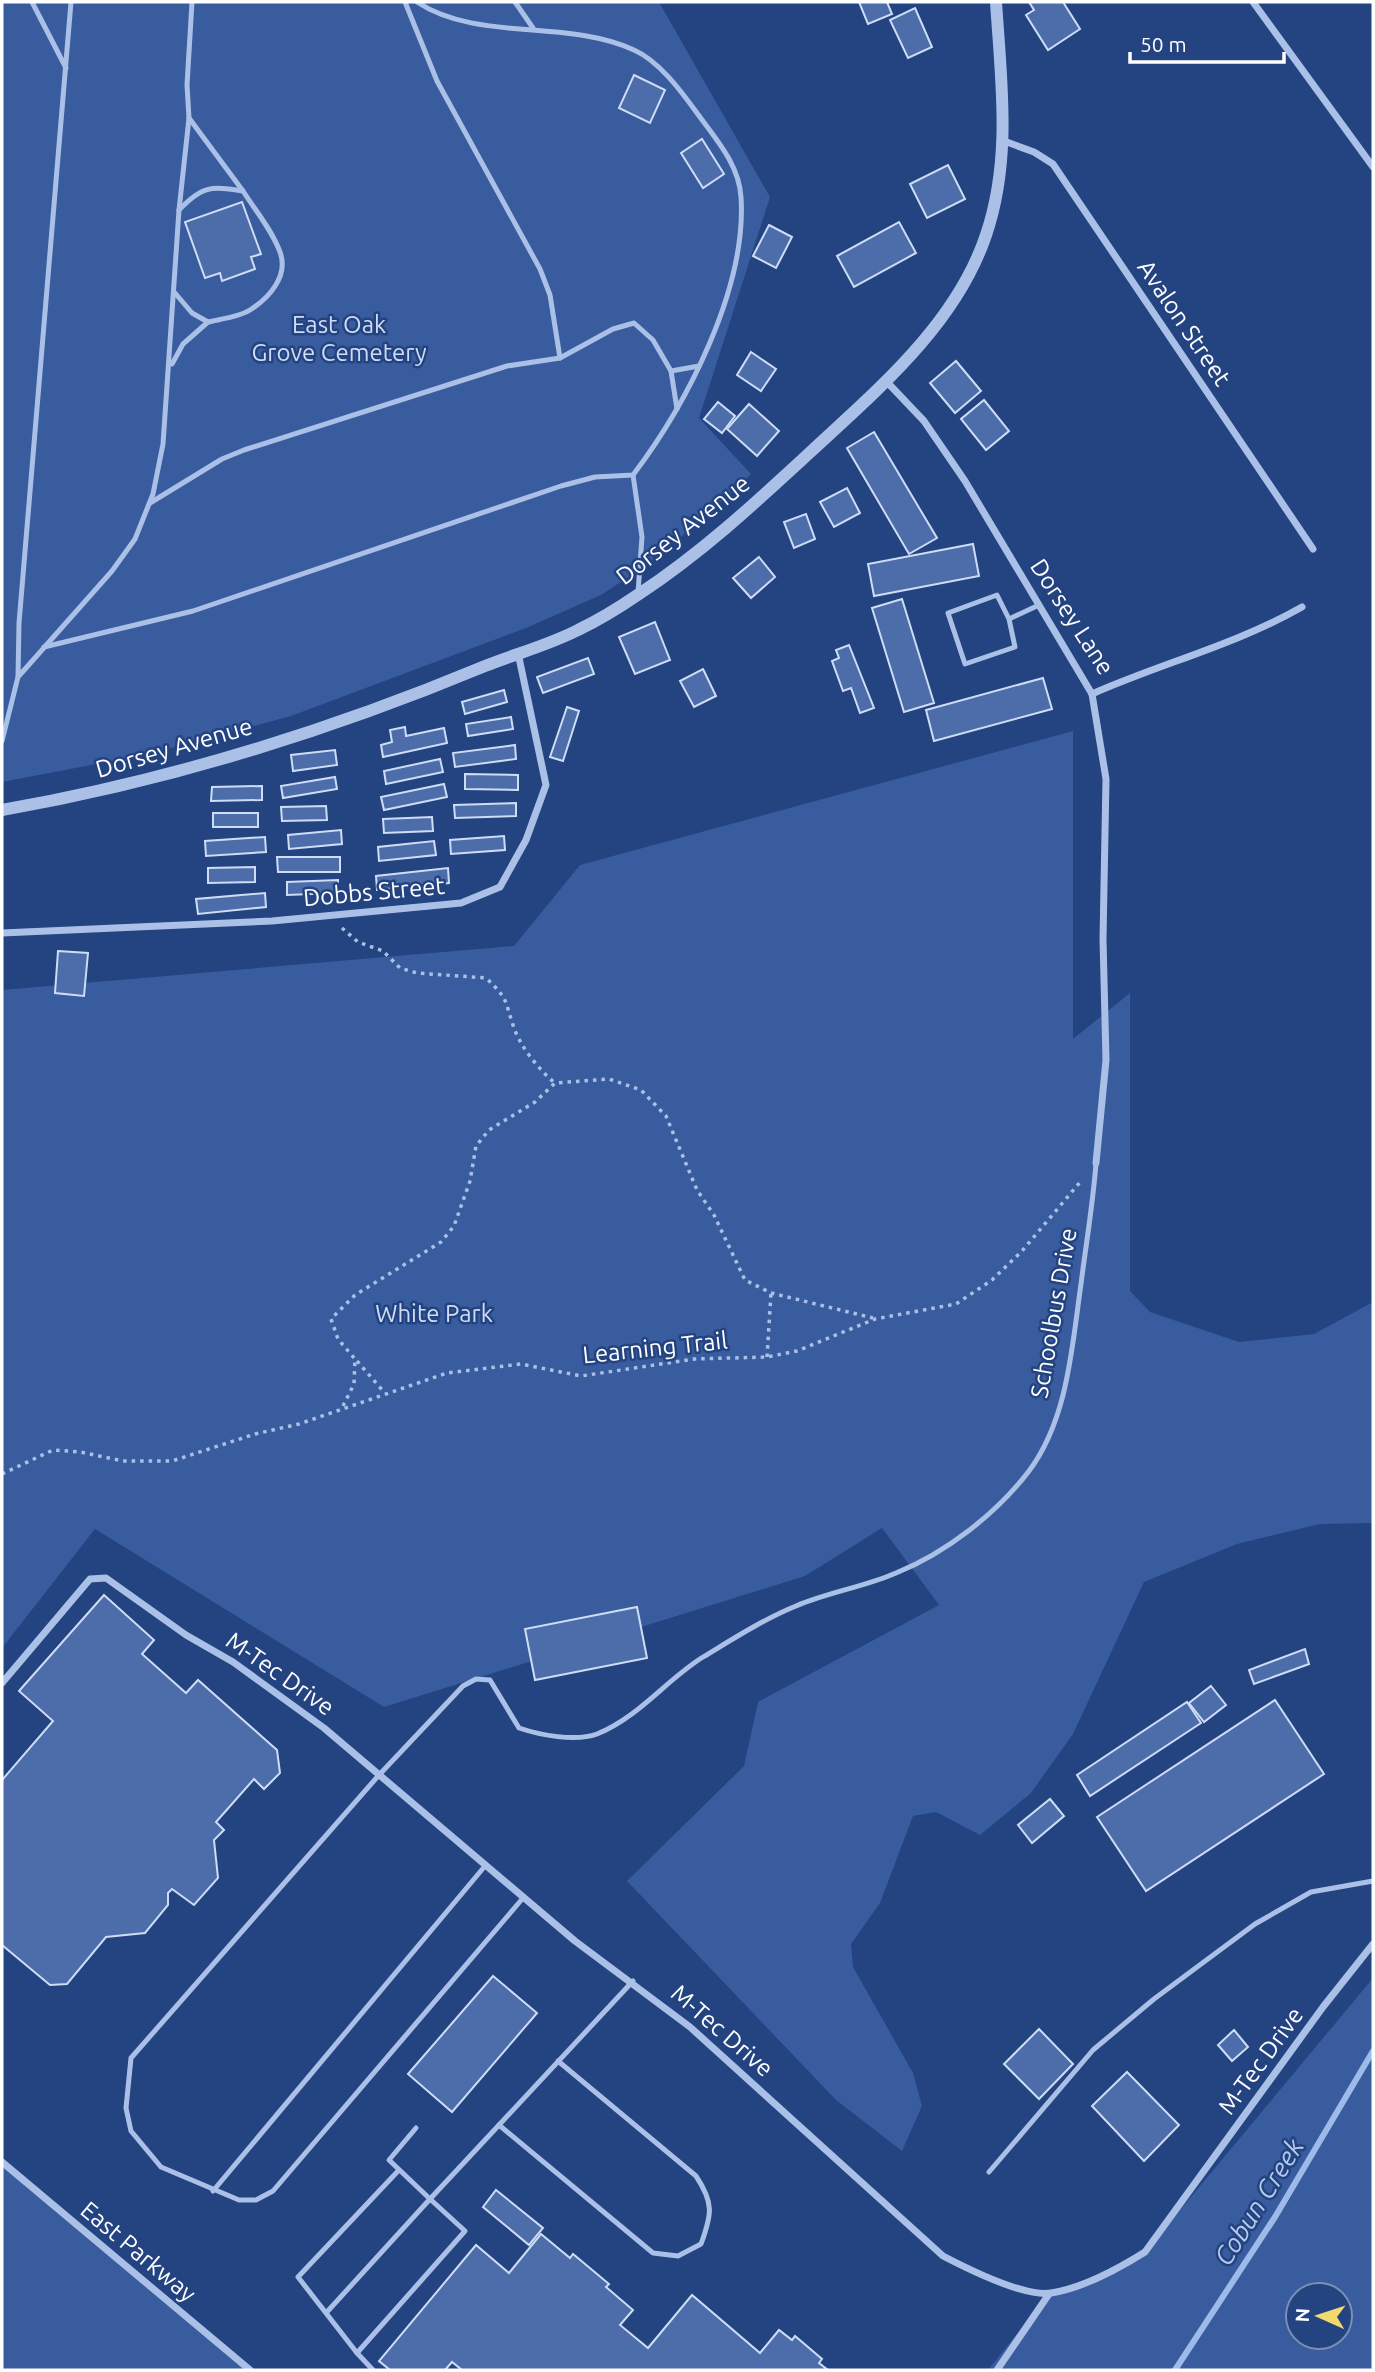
<svg xmlns="http://www.w3.org/2000/svg" width="1375" height="2372" viewBox="0 0 1375 2372" font-family="Ubuntu,sans-serif">
	<rect width="100%" height="100%" fill="#234381"/>
	<g fill="#385c9e" fill-rule="evenodd">
		<polygon points="2,2 659,2 770,197 699,418 751,474 697,524 641,569 601,595 526,628 291,716 149,754 2,782"/>
		<polygon points="1073,731 1073,1039 1130,993 1130,1291 1150,1312 1239,1342 1314,1334 1373,1302 1373,1523 1320,1524 1237,1544 1144,1582 1073,1734 1031,1793 980,1835 936,1812 913,1816 880,1903 851,1944 853,1967 913,2073 922,2106 902,2151 836,2100 627,1881 744,1766 758,1702 939,1605 882,1528 805,1576 384,1707 95,1529 2,1648 2,990 514,946 580,865"/>
		<path d="M1373 1978V2370H988L1049 2294 1116 2270 1145 2252ZM1298 2295H1340V2337H1298Z"/>
		<polygon points="2,2162 250,2370 2,2370"/>
	</g>
	<g fill="none" stroke-linecap="round" stroke-linejoin="round">
		<polyline stroke="#9ebae8" stroke-width="6" points="1175,2370 1275,2217 1373,2051"/>
	</g>
	<g fill="#4c6daa" stroke="#cedcf5" stroke-width="2">
		<polygon points="859,2 887,2 892,14 868,24"/>
		<polygon points="1029,2 1063,2 1080,29 1048,50 1026,15 1034,10"/>
		<polygon points="915,8 932,47 908,58 890,20"/>
		<polygon points="634,75 665,90 650,123 619,108"/>
		<polygon points="702,139 724,174 703,188 681,153"/>
		<polygon points="948,165 965,199 927,218 910,184"/>
		<polygon points="242,202 261,254 251,257 255,269 222,281 220,273 205,278 185,222"/>
		<polygon points="899,222 916,253 854,287 837,256"/>
		<polygon points="769,225 792,237 776,268 753,256"/>
		<polygon points="751,352 776,369 761,391 737,375"/>
		<polygon points="956,361 981,391 955,413 930,383"/>
		<polygon points="984,400 1009,431 986,450 961,419"/>
		<polygon points="718,402 735,416 722,433 704,419"/>
		<polygon points="749,404 779,431 757,456 727,429"/>
		<polygon points="874,432 937,538 909,554 847,448"/>
		<polygon points="847,488 860,513 834,527 820,502"/>
		<polygon points="806,514 815,539 794,548 784,522"/>
		<polygon points="973,544 979,576 874,596 868,564"/>
		<polygon points="759,557 775,577 751,598 733,578"/>
		<polygon points="902,599 934,703 904,712 872,608"/>
		<polygon points="655,622 670,660 635,674 619,637"/>
		<polygon points="849,645 874,708 860,713 851,688 843,691 832,661 839,658 836,650"/>
		<polygon points="588,658 594,674 543,693 537,677"/>
		<polygon points="703,669 716,696 694,707 680,681"/>
		<polygon points="1043,678 1052,709 934,741 926,710"/>
		<polygon points="504,690 507,702 465,714 462,702"/>
		<polygon points="567,707 579,711 563,761 550,757"/>
		<polygon points="511,717 513,729 468,736 466,724"/>
		<polygon points="405,727 406,736 444,728 447,743 383,757 381,745 392,742 390,730"/>
		<polygon points="515,745 516,759 455,767 453,753"/>
		<polygon points="335,750 337,765 293,771 291,755"/>
		<polygon points="440,759 443,772 386,784 384,771"/>
		<polygon points="465,774 518,775 518,790 465,789"/>
		<polygon points="335,777 337,789 283,798 281,786"/>
		<polygon points="444,784 447,797 384,810 381,797"/>
		<polygon points="262,786 262,800 211,801 212,787"/>
		<polygon points="516,803 516,816 455,818 454,805"/>
		<polygon points="326,806 327,820 282,821 281,807"/>
		<rect x="213" y="813" width="45" height="14"/>
		<polygon points="432,817 433,831 384,833 383,819"/>
		<polygon points="341,830 342,844 289,849 288,835"/>
		<polygon points="504,836 505,850 451,854 450,840"/>
		<polygon points="265,837 266,852 206,856 205,841"/>
		<polygon points="434,841 436,855 379,861 378,847"/>
		<polygon points="277,857 340,857 340,872 278,872"/>
		<polygon points="255,867 255,882 208,883 208,868"/>
		<polygon points="448,868 449,883 377,890 376,876"/>
		<polygon points="338,880 338,893 287,895 287,882"/>
		<polygon points="265,893 266,907 198,914 196,899"/>
		<polygon points="58,951 88,953 84,996 55,993"/>
		<polygon points="104,1595 154,1640 142,1654 186,1693 198,1680 277,1750 280,1773 264,1789 254,1779 216,1822 224,1830 214,1840 218,1878 194,1905 172,1889 168,1893 168,1905 145,1933 106,1937 67,1984 50,1985 2,1945 2,1780 53,1721 19,1691"/>
		<polygon points="637,1607 647,1658 535,1680 525,1629"/>
		<polygon points="1305,1649 1309,1664 1254,1684 1249,1670"/>
		<polygon points="1211,1686 1226,1705 1204,1722 1189,1703"/>
		<polygon points="1275,1700 1324,1774 1146,1891 1097,1817"/>
		<polygon points="1187,1702 1201,1723 1090,1796 1077,1775"/>
		<polygon points="1050,1799 1064,1816 1032,1843 1018,1825"/>
		<polygon points="493,1976 537,2013 452,2112 408,2074"/>
		<polygon points="1039,2029 1073,2064 1039,2099 1004,2064"/>
		<polygon points="1234,2030 1248,2047 1232,2061 1218,2045"/>
		<polygon points="1127,2072 1179,2125 1144,2161 1092,2106"/>
		<polygon points="496,2190 543,2228 529,2245 483,2207"/>
		<polygon points="541,2234 570,2258 573,2254 609,2284 606,2287 633,2310 620,2325 648,2348 692,2295 760,2353 779,2330 792,2340 795,2336 822,2359 819,2363 828,2370 462,2370 452,2362 445,2370 390,2370 379,2361 476,2245 509,2273"/>
	</g>
	<g fill="none" stroke-linecap="round" stroke-linejoin="round">
		<g stroke="#aac0e7" stroke-width="3.5" stroke-dasharray="3.5 5" stroke-linecap="butt">
			<path d="M342 928 358 942 383 951 400 968 417 973 486 978C508 999 504 998 513 1025 519 1045 539 1070 555 1083"/>
			<polyline points="767,1357 771,1293"/>
			<polyline points="357,1361 384,1392"/>
			<polyline points="343,1406 354,1384 355,1359 338,1339 331,1319 355,1295 441,1242 454,1226 470,1181 476,1146 489,1130 535,1102 555,1083 609,1079 641,1090 666,1116 697,1190 714,1215 745,1280 771,1293 873,1318"/>
			<polyline points="2,1474 53,1450 80,1452 123,1461 172,1461 255,1434 299,1424 447,1373 521,1364 581,1376 695,1359 767,1357 797,1351 875,1319 956,1304 992,1280 1022,1251 1081,1181"/>
		</g>
		<g stroke="#aac0e7" stroke-width="5">
			<polyline points="32,2 66,68"/>
			<polyline points="405,2 437,81 540,269 550,295 560,358"/>
			<polyline points="515,2 533,28"/>
			<polyline points="189,118 243,191"/>
			<path d="M175 293 192 313 208 322C221 319 239 317 250 310 269 298 289 276 280 252 272 230 255 210 243 191 210 186 202 186 179 210"/>
			<polyline points="172,364 183,344 208,322"/>
			<polyline points="671,371 699,366"/>
			<polyline points="633,475 642,537 638,593"/>
			<polyline points="150,503 222,459 244,450 507,366 560,358 613,329 634,323 653,340 671,371 677,409"/>
			<polyline points="1009,619 1015,647 965,664 948,613 997,595 1009,619 1039,605"/>
			<path d="M44 647 193 611 561 486 595 477 633 475C687 404 747 288 741 197 739 164 715 138 697 113 681 91 659 61 634 50 568 19 477 42 417 2"/>
			<polyline points="18,677 19,623 71,2"/>
			<polyline points="2,741 18,677 112,571 135,539 153,494 163,444 179,210 189,118 187,85 192,2"/>
			<path d="M523 1898 273 2191 256 2200H239L161 2167 131 2131 126 2108 131 2058 379 1775 463 1686 476 1679 490 1680 519 1728C540 1735 575 1742 597 1734 639 1717 666 1680 703 1657 733 1639 764 1619 796 1606 829 1592 864 1587 896 1573 946 1553 997 1513 1029 1471 1068 1419 1072 1346 1081 1284 1086 1244 1093 1204 1096 1163"/>
			<path d="M558 2061 696 2176C714 2203 712 2214 701 2244L678 2256 653 2253 499 2125 633 1981"/>
			<polyline points="416,2128 389,2160 430,2199 499,2125"/>
			<polyline points="989,2172 1093,2050 1154,1999 1255,1924 1311,1892 1373,1881"/>
			<polyline points="213,2191 485,1866"/>
			<polyline points="326,2313 430,2199 465,2231 357,2353 298,2277 399,2170"/>
			<polyline points="357,2353 373,2370"/>
		</g>
		<g stroke="#aac0e7" stroke-width="7">
			<polyline points="1253,2 1373,167"/>
			<polyline points="1004,141 1034,152 1053,164 1313,549"/>
			<polyline points="887,382 924,421 965,481 1092,694 1106,779 1103,939 1106,1060 1096,1163"/>
			<path d="M1092 694C1162 663 1235 645 1302 607"/>
			<polyline points="2,933 272,921 461,903 500,887 526,840 546,785 518,653"/>
			<path d="M2 1683 90 1579 106 1578 186 1635 233 1662 324 1728 575 1941 690 2027 943 2256C968 2269 1024 2297 1051 2293 1083 2288 1118 2269 1145 2252L1323 2007 1373 1944"/>
			<polyline points="2,2162 250,2370"/>
			<polyline points="997,2370 1049,2294"/>
		</g>
		<path stroke="#aac0e7" stroke-width="12" d="M2 810C168 781 329 731 485 666 515 654 549 645 578 630 599 620 620 607 639 594 709 548 769 490 830 434 891 378 959 316 986 235 1012 159 1001 80 996 2"/>
	</g>
	<g text-anchor="middle" stroke-width="5" stroke-linejoin="round" paint-order="stroke">
		<g font-size="24" fill="#fff" stroke="#234381">
			<text transform="translate(1184 323) rotate(56)" y="8">Avalon Street</text>
			<text transform="translate(683 530) rotate(-38)" y="8">Dorsey Avenue</text>
			<text transform="translate(1072 617) rotate(57)" y="8">Dorsey Lane</text>
			<text transform="translate(174 748) rotate(-16)" y="8">Dorsey Avenue</text>
			<text transform="translate(374 892) rotate(-5)" y="8">Dobbs Street</text>
			<text transform="translate(1054 1313) rotate(-80)" y="8">Schoolbus Drive</text>
			<text transform="translate(655 1348) rotate(-6)" y="8">Learning Trail</text>
			<text transform="translate(280 1674) rotate(35)" y="8">M-Tec Drive</text>
			<text transform="translate(722 2031) rotate(41)" y="8">M-Tec Drive</text>
			<text transform="translate(1261 2061) rotate(-54)" y="8">M-Tec Drive</text>
			<text transform="translate(138 2252) rotate(40)" y="8">East Parkway</text>
		</g>
		<g font-size="24" fill="#cedcf5" stroke="#234381">
			<text x="339" y="333">East Oak<tspan x="339" dy="28">Grove Cemetery</tspan></text>
			<text x="434" y="1322">White Park</text>
		</g>
		<g font-size="26" font-style="italic" fill="#b6caef" stroke="#234381">
			<text transform="translate(1259 2202) rotate(-58)" y="9">Cobun Creek</text>
		</g>
	</g>
	<rect width="1375" height="2372" fill="none" stroke="#ffffff" stroke-width="7"/>
	<g transform="translate(1319 2316) rotate(273)"><circle r="33" fill="#234381" stroke="#7b8eb3" stroke-width="2"/>
	<path d="M0-5L12 26L0 18L-12 26Z" fill="#f2d86d"/>
	<text y="-10" font-size="19" font-weight="bold" text-anchor="middle" fill="#ffffff">N</text>
	</g>
	<path d="M1130 52v10h154v-10" fill="none" stroke="#ffffff" stroke-width="3.5"/>
	<text x="1140" y="52" font-size="21" fill="#ffffff" stroke="#234381" stroke-width="5" paint-order="stroke">50 m</text>
</svg>
